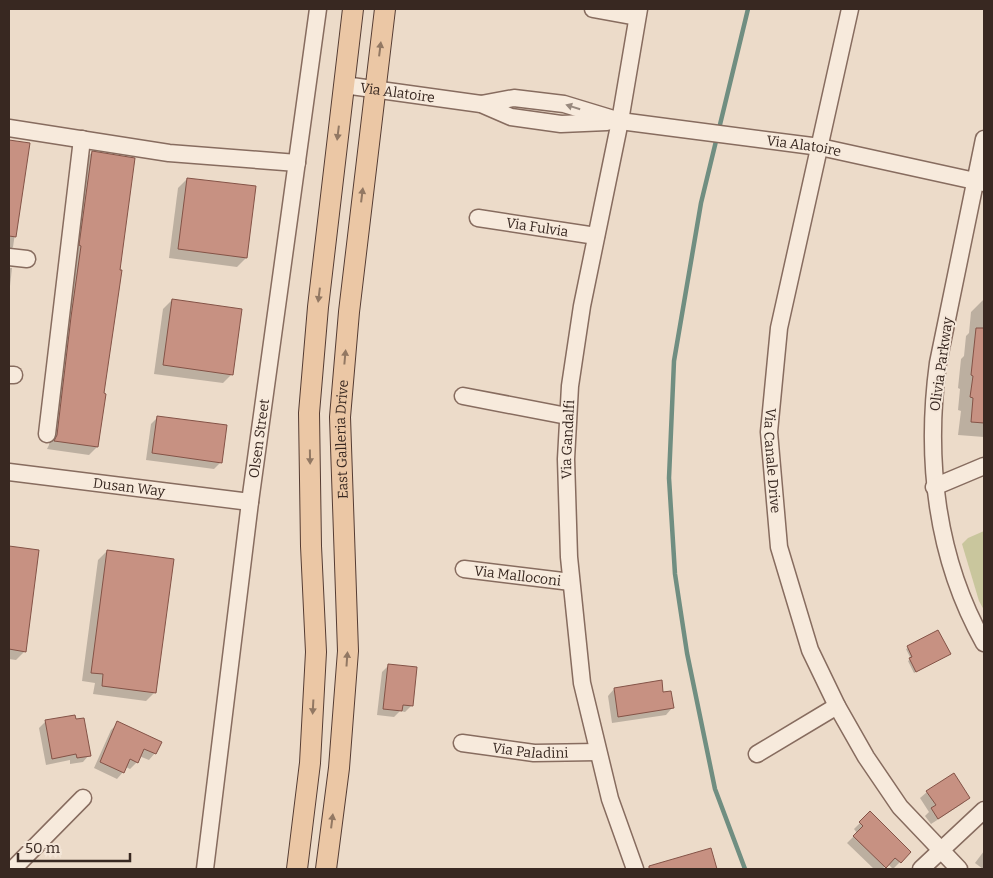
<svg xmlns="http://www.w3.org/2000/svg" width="993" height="878" viewBox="0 0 993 878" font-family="Bitter,serif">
	<rect width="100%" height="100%" fill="#ecdbc9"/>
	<polygon fill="#c9c69d" points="984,531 984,610 979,601 962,544 968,538"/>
	<g fill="#0003">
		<polygon points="9,142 28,144 13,247 9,251"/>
		<polygon points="92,152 103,394 97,447 89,455 47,449 49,445 84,161"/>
		<polygon points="187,179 246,258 237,267 169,258 178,188"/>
		<polygon points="9,268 12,268 9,295"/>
		<polygon points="984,299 984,437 958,435 961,411 958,410 960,389 958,388 961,359 964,356 966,336 969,333 971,312"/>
		<polygon points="172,300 232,374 223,383 154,374 163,309"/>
		<polygon points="158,417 221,462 214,469 146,460 151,424"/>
		<polygon points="9,547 38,551 25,651 16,660 9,659"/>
		<polygon points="107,551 155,692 146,701 93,694 95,683 82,681 98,560"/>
		<polygon points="938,631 950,654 914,673 908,661 911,659 906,649"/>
		<polygon points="389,665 412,705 405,712 400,711 394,717 377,715 382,672"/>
		<polygon points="614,689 662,693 672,708 666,715 612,723 608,696"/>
		<polygon points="46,721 89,755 83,762 70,764 70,760 46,765 39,728"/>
		<polygon points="118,723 155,753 149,760 139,756 137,762 130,769 126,767 123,772 117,779 94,768 111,730"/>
		<polygon points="927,792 969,797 962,804 931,824 925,816 929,812 920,798"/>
		<polygon points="870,813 910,852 893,869 888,864 882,869 874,869 847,843 857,833 854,829"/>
		<polygon points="710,849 716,869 657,869 664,863"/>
		<polygon points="984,851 984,869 983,869 975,863"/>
	</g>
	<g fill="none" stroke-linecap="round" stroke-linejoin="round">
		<polyline stroke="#708e81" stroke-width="4.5" points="745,869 715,789 687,653 675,574 669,478 674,361 701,203 748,9"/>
	</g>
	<g fill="#c79182" stroke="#845347">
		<polygon points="9,140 30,143 16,237 9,236"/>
		<polygon points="92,151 135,158 120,270 122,270 104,393 106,394 98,447 54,441 57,435 71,317 81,246 79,245"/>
		<polygon points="187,178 256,186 247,258 178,249"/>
		<polygon points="172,299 242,309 233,375 163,365"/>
		<polygon points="976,328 984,328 984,423 971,422 973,398 970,397 973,376 971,375"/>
		<polygon points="157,416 227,425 222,463 152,453"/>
		<polygon points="9,546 39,550 26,652 9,649"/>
		<polygon points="107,550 174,559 156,693 102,686 103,674 91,673"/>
		<polygon points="938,630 951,654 916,672 909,658 912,657 907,646"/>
		<polygon points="388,664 417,667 413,706 403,705 402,711 383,709"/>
		<polygon points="662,680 663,692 671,691 674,708 618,717 614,688"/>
		<polygon points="75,715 76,719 84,718 91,756 77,758 76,754 52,759 45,720"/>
		<polygon points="117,721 162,742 156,754 144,749 138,763 130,759 124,773 100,762"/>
		<polygon points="954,773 970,798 938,819 931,808 936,805 926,791"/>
		<polygon points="870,811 911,852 901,863 895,858 886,868 853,836 863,826 859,822"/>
		<polygon points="711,848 717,869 649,869 649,866"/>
	</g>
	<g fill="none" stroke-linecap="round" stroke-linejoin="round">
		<g stroke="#876c5f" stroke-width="19">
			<g id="minor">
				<polyline points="593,9 637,17"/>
				<path id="s1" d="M850 9 779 328 769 432 779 547 810 650 837 706 866 757 900 807 959 869"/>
				<path id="s2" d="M344 85 481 104 511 117 561 124 607 122"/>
				<path id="s3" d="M481 104 514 98 564 104 620 121 820 147 984 183"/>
				<polyline points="9,128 169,153 297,163"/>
				<path d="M984 139 938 363C925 459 936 558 984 643"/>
				<path id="s4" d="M478 218 596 236"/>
				<polyline points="9,257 27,259"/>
				<polyline points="9,375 14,375"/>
				<polyline points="463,396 567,416"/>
				<polyline points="47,434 82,139"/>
				<path id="s5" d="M9 472 250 502"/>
				<polyline points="934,487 984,466"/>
				<path id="s6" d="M464 569 571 582"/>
				<path id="s7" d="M462 743 534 753 598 752"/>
				<polyline points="757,754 837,706"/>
				<polyline points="13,869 83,798"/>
				<path id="s8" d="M205 869 250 502 318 9"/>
				<path id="s9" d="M635 869 610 799 582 683 569 557 566 459 570 386 582 306 620 121 639 9"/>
				<polyline points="921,869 984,810"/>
			</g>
		</g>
		<g stroke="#553c33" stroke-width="22">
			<g id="major">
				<polyline points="297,869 310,763 316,652 311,546 309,413 318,307 353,9"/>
				<path id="s10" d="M326 869 339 768 348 651 340 417 349 312 385 9"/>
			</g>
		</g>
		<use href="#minor" stroke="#f7eadc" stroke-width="16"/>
		<use href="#major" stroke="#ebc7a5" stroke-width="20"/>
	</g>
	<defs><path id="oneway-solid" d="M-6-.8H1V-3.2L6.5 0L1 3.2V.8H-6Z" transform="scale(1.25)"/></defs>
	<g fill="#927863">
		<use href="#oneway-solid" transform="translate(380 49) rotate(-83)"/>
		<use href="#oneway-solid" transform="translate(338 133) rotate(97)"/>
		<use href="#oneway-solid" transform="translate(362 195) rotate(-83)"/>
		<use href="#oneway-solid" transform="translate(319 295) rotate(97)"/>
		<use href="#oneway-solid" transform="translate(345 357) rotate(-85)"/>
		<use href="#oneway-solid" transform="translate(310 457) rotate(89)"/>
		<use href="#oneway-solid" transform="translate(347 659) rotate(-86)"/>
		<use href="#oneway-solid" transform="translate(313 707) rotate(93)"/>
		<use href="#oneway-solid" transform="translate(332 821) rotate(-83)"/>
	</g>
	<use fill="#98897e" href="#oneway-solid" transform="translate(573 107) rotate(-163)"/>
	<g text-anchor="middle" stroke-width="4" stroke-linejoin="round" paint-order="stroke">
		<g font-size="14" fill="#382821" stroke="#f4e6d8">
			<text dy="5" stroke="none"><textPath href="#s2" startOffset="54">Via Alatoire</textPath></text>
			<text dy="5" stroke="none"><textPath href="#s3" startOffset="328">Via Alatoire</textPath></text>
			<text dy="5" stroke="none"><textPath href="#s4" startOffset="60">Via Fulvia</textPath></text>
			<text transform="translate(941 364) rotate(-82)" y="5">Olivia Parkway</text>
			<text dy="5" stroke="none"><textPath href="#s10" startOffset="431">East Galleria Drive</textPath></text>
			<text dy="5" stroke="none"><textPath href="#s8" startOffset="434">Olsen Street</textPath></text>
			<text dy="5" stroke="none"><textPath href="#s9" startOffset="438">Via Gandalfi</textPath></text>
			<text dy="5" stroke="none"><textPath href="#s1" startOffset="460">Via Canale Drive</textPath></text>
			<text dy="5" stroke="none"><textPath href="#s5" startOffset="121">Dusan Way</textPath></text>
			<text dy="5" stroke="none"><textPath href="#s6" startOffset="54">Via Malloconi</textPath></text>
			<text dy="5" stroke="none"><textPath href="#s7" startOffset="69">Via Paladini</textPath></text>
		</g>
	</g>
	<rect width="993" height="878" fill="none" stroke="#382821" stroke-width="20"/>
	<path d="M18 853v8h112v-8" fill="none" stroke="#382821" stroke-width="2.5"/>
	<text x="25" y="853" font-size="15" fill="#382821" stroke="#f4e6d8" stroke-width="4" paint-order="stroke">50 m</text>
</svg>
